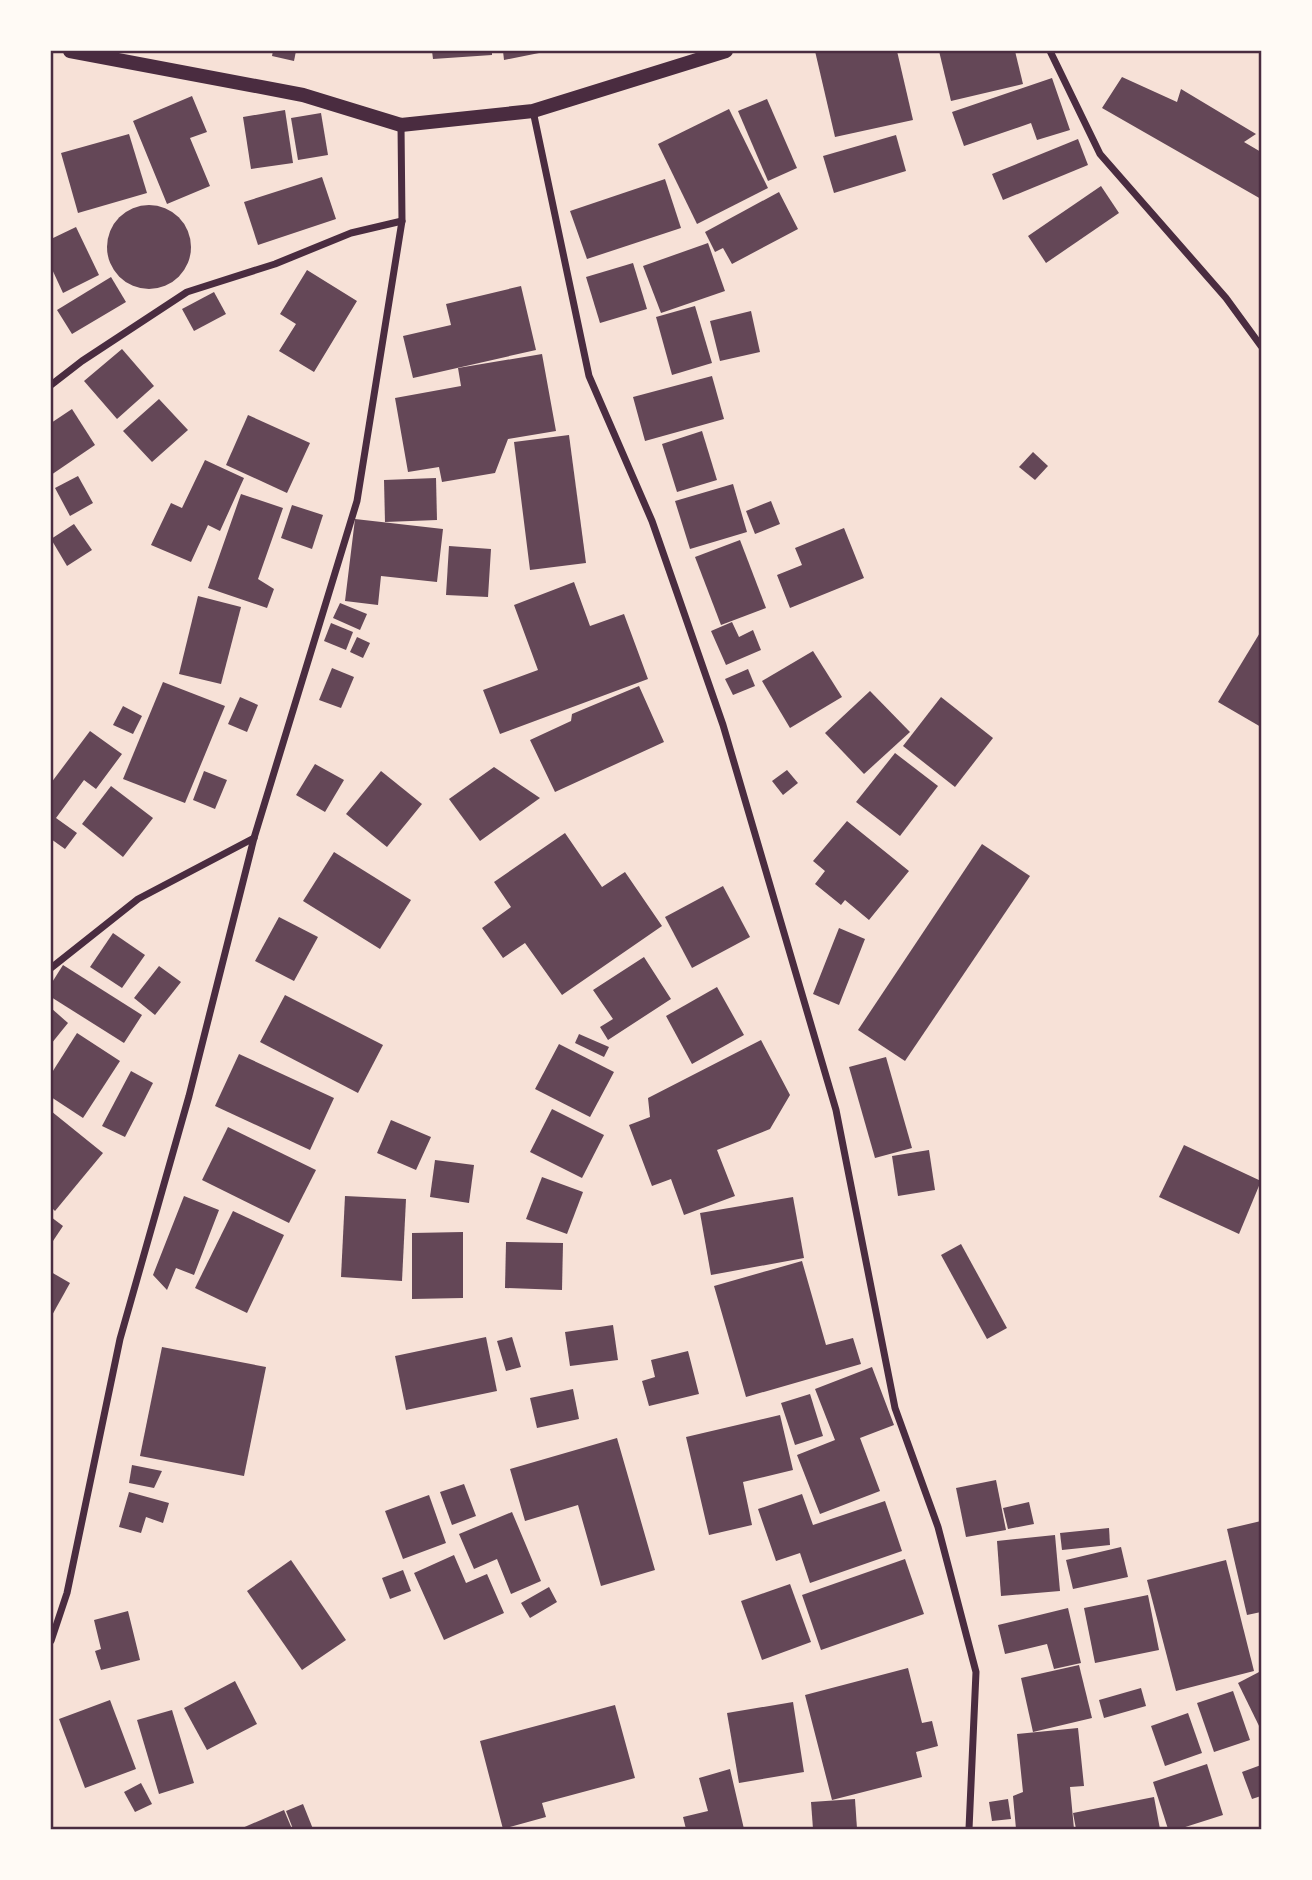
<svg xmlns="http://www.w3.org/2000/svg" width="1312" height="1880" viewBox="0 0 1312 1880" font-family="'Zilla Slab',serif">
	<rect width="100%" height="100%" fill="#f7e1d7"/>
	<g fill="#644757">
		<polygon points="273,51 296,51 294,61 272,56"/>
		<polygon points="432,51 492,51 492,55 433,59"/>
		<polygon points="503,51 544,51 544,52 504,60"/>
		<polygon points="815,51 897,51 913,120 835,137"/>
		<polygon points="939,51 1015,51 1023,84 951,101"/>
		<polygon points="1122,77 1177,102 1181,89 1256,134 1244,142 1261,152 1261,199 1102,108"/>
		<polygon points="1052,78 1070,130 1037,140 1031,123 964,146 952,112"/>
		<polygon points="192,96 207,132 190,138 210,186 167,204 133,121"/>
		<polygon points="767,99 797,168 768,181 738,111"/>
		<polygon points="729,109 768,188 697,224 658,144"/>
		<polygon points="285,110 293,163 251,169 243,117"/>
		<polygon points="321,113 328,155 298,160 291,118"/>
		<polygon points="129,134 147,193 78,213 61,153"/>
		<polygon points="896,135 906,171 834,193 823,156"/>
		<polygon points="1078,139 1088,165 1003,200 992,174"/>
		<polygon points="322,177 336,219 258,245 244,202"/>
		<polygon points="665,179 681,228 587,259 570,211"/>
		<polygon points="1101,186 1119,213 1046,263 1028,236"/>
		<polygon points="779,192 798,229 732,264 723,248 715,252 705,232"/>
		<circle cx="149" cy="247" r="42"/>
		<polygon points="76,227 99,275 63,293 51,267 51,239"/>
		<polygon points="708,243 725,291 661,313 643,266"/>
		<polygon points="633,263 647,309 600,323 586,277"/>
		<polygon points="307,270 357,301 314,372 279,351 296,324 280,314"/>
		<polygon points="111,277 126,302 72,334 57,310"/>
		<polygon points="521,286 536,350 413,378 403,336 451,325 446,304"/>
		<polygon points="214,292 226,314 194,331 182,309"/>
		<polygon points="695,306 712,363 672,375 656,317"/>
		<polygon points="751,311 760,352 720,361 710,321"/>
		<polygon points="122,349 154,386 117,419 84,381"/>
		<polygon points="542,354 556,431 508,439 495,473 442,482 439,467 408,472 395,398 461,386 458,368"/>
		<polygon points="712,376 724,419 645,441 633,397"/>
		<polygon points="159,399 188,430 152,462 123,431"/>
		<polygon points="72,409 95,445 51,475 51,423"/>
		<polygon points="248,415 310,443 287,493 226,465"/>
		<polygon points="702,431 717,480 677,492 662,444"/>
		<polygon points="569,435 586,563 530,570 514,442"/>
		<polygon points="1033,452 1048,466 1035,480 1019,467"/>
		<polygon points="205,460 244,478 220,531 208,525 191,562 151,545 171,503 182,508"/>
		<polygon points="78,476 93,503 70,516 55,488"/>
		<polygon points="436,478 437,520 385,522 384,480"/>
		<polygon points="733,484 747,532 690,549 675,501"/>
		<polygon points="241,494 283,508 258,579 274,589 267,608 208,588"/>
		<polygon points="771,501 780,524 755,534 746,511"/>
		<polygon points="292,505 323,515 312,549 281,538"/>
		<polygon points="355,519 443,529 437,582 381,576 378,605 345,601"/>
		<polygon points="74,524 92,550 67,566 51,539"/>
		<polygon points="844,528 864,578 790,608 777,575 802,565 795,548"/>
		<polygon points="740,540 766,608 721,625 695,557"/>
		<polygon points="449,546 491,549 488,597 446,595"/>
		<polygon points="574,582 590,626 624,614 648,679 500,734 483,690 538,670 514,605"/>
		<polygon points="198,596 241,607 221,684 179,674"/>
		<polygon points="340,603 367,614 360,630 333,618"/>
		<polygon points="732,622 739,637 753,630 761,650 726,665 711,631"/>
		<polygon points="331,623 353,632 346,650 324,641"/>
		<polygon points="1261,631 1261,727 1218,702"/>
		<polygon points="357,637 370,643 363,658 350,652"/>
		<polygon points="813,651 842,697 790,728 762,681"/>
		<polygon points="332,668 354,677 341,708 319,700"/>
		<polygon points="748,669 755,686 733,695 725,679"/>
		<polygon points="163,682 225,706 185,803 123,779"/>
		<polygon points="639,686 664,742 555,792 530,740 571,721 572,714"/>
		<polygon points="870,691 910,732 864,774 825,733"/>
		<polygon points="240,697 258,705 247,732 228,724"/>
		<polygon points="941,697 993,738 955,787 903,746"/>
		<polygon points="123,706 142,716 133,734 113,725"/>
		<polygon points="90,731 122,754 96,789 84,780 56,818 77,833 65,849 51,839 51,783"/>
		<polygon points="895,753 938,786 900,836 856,802"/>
		<polygon points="315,764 344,780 325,812 296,795"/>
		<polygon points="494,767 540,798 480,841 449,799"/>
		<polygon points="787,770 798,783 783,795 772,781"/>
		<polygon points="204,771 227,780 215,809 193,800"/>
		<polygon points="381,771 422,804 387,847 346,814"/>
		<polygon points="111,786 153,818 123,857 82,824"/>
		<polygon points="847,821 909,871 869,920 845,900 841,905 815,884 825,871 813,861"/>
		<polygon points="565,833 602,887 625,872 662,926 562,995 525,943 503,958 482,928 511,907 494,882"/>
		<polygon points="982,844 1030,876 905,1061 858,1030"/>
		<polygon points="334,852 411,900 380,949 303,901"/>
		<polygon points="723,886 750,937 692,968 665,917"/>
		<polygon points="279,917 318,937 294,981 255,961"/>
		<polygon points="839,928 865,939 839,1005 813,994"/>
		<polygon points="113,933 145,955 122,988 90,967"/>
		<polygon points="644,957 671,999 608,1040 600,1027 613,1019 593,990"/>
		<polygon points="63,965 142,1015 124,1043 51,997 51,984"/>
		<polygon points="159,966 181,982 155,1015 134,998"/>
		<polygon points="717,987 744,1035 692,1064 666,1016"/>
		<polygon points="285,995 383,1045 358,1093 260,1042"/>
		<polygon points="51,1008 68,1023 51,1044"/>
		<polygon points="77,1033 120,1061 83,1118 51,1097 51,1074"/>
		<polygon points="579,1034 609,1047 604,1057 575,1043"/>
		<polygon points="761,1040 790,1095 770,1129 717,1150 735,1196 684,1215 671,1179 652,1186 629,1125 650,1117 648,1098"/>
		<polygon points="559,1044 614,1072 590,1117 535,1089"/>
		<polygon points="239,1054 334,1098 310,1150 215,1106"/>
		<polygon points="886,1057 912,1148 875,1158 849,1067"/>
		<polygon points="131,1071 153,1083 125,1137 102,1126"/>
		<polygon points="552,1109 604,1135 582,1178 530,1152"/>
		<polygon points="51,1111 103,1153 55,1211 51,1207"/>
		<polygon points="391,1120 431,1137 416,1170 377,1153"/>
		<polygon points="228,1127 316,1170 289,1223 202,1180"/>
		<polygon points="1184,1145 1261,1181 1239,1234 1159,1197"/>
		<polygon points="929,1150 935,1190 898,1196 892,1156"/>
		<polygon points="435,1160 474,1165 469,1203 430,1197"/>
		<polygon points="542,1177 583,1192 567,1234 526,1219"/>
		<polygon points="184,1196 219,1210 194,1275 176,1268 167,1290 153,1275"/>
		<polygon points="345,1196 406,1199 402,1281 341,1277"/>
		<polygon points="793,1197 804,1258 711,1275 700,1213"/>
		<polygon points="233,1211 284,1235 247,1313 195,1288"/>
		<polygon points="51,1217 63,1226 51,1244"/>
		<polygon points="463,1232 463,1298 412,1299 412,1233"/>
		<polygon points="506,1242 563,1243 562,1290 505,1288"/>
		<polygon points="961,1244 1007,1328 987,1339 941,1255"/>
		<polygon points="802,1261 826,1345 853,1338 861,1364 746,1397 714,1286"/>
		<polygon points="51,1272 70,1283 51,1317"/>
		<polygon points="613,1325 618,1360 570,1366 565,1332"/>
		<polygon points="486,1337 497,1391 406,1410 395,1356"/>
		<polygon points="512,1337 521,1367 506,1371 497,1341"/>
		<polygon points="162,1347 266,1367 244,1476 140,1456"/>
		<polygon points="688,1351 699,1394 649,1406 642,1381 655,1377 651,1360"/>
		<polygon points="872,1367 894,1425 860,1438 880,1491 820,1514 797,1455 835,1440 815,1389"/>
		<polygon points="573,1389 579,1419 537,1428 530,1398"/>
		<polygon points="810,1394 823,1436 795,1445 781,1403"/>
		<polygon points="780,1415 793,1470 743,1482 752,1525 709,1535 686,1437"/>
		<polygon points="617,1438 655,1570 601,1586 578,1505 525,1521 510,1469"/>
		<polygon points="132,1465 162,1471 154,1488 129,1483"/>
		<polygon points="996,1480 1006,1530 966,1537 956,1488"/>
		<polygon points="464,1484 476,1516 452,1525 440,1492"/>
		<polygon points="129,1492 169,1503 163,1523 146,1517 141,1533 119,1527"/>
		<polygon points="802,1494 813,1525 885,1501 902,1551 810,1583 800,1553 776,1561 758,1509"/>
		<polygon points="429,1495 446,1543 403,1559 385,1511"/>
		<polygon points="1029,1502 1034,1524 1008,1529 1003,1508"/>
		<polygon points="512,1512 541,1581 511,1594 497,1559 474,1569 459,1534"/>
		<polygon points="1261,1521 1261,1612 1247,1615 1227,1529"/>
		<polygon points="1109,1528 1110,1545 1062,1550 1060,1533"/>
		<polygon points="1055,1535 1060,1591 1001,1596 997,1541"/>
		<polygon points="1121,1547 1128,1577 1073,1589 1066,1560"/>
		<polygon points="454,1555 466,1583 487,1574 504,1613 444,1640 414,1573"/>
		<polygon points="905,1559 924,1614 821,1650 802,1595"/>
		<polygon points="291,1560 346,1640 302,1670 247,1591"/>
		<polygon points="1226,1560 1254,1671 1176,1691 1147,1580"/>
		<polygon points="403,1570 411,1591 390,1599 382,1578"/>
		<polygon points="790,1584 811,1642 762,1660 741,1601"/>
		<polygon points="549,1587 557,1602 530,1618 521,1603"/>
		<polygon points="1148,1595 1159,1650 1095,1663 1084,1608"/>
		<polygon points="1068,1608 1081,1663 1054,1669 1047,1644 1005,1654 998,1625"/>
		<polygon points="128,1611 140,1660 101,1670 95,1651 101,1649 94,1620"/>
		<polygon points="1079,1665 1092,1718 1033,1732 1021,1678"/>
		<polygon points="908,1668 922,1723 932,1721 938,1746 916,1752 922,1777 832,1800 805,1695"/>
		<polygon points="1261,1671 1261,1730 1238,1683"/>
		<polygon points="235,1681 257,1724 207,1750 184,1708"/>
		<polygon points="1141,1688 1146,1706 1104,1718 1099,1700"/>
		<polygon points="1233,1691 1250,1740 1214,1752 1197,1703"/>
		<polygon points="110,1700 136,1769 85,1788 59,1719"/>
		<polygon points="793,1702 804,1772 739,1783 727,1713"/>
		<polygon points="615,1705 635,1778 542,1803 546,1817 503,1829 480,1741"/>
		<polygon points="172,1710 194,1783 159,1794 137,1720"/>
		<polygon points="1188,1713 1202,1753 1165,1766 1151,1726"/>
		<polygon points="1078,1728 1084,1786 1070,1787 1074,1829 1016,1829 1013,1796 1023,1792 1017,1734"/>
		<polygon points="1207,1764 1223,1815 1179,1829 1168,1829 1153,1782"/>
		<polygon points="1261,1765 1261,1796 1252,1799 1242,1772"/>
		<polygon points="730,1769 744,1829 686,1829 683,1817 708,1811 699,1778"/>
		<polygon points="141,1783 152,1804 135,1812 124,1792"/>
		<polygon points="1154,1797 1160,1829 1076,1829 1073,1813"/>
		<polygon points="855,1799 857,1829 813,1829 811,1802"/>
		<polygon points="1008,1799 1011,1819 992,1821 989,1802"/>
		<polygon points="303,1804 313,1829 293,1829 286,1811"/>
		<polygon points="284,1810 292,1829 240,1829"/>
	</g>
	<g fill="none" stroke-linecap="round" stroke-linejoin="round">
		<g stroke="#4a2c40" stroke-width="7">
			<polyline points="1050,51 1100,154 1226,298 1261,346"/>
			<polyline points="533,111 589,376 652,521 723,725 836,1110 895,1408 938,1527 976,1672 969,1829"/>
			<polyline points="51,385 82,361 187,292 275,264 351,233 402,221"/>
			<polyline points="51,968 138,899 254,838"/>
			<polyline points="51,1641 67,1593 120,1339 189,1096 254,838 357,501 402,221 401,125"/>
		</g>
		<polyline stroke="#4a2c40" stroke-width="14" points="70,51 303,95 401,125 533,111 726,51"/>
	</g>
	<rect width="1312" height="1880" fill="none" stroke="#fffaf5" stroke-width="105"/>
	<rect x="52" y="52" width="1208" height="1776" fill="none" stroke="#4a2c40" stroke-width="2.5"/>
</svg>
